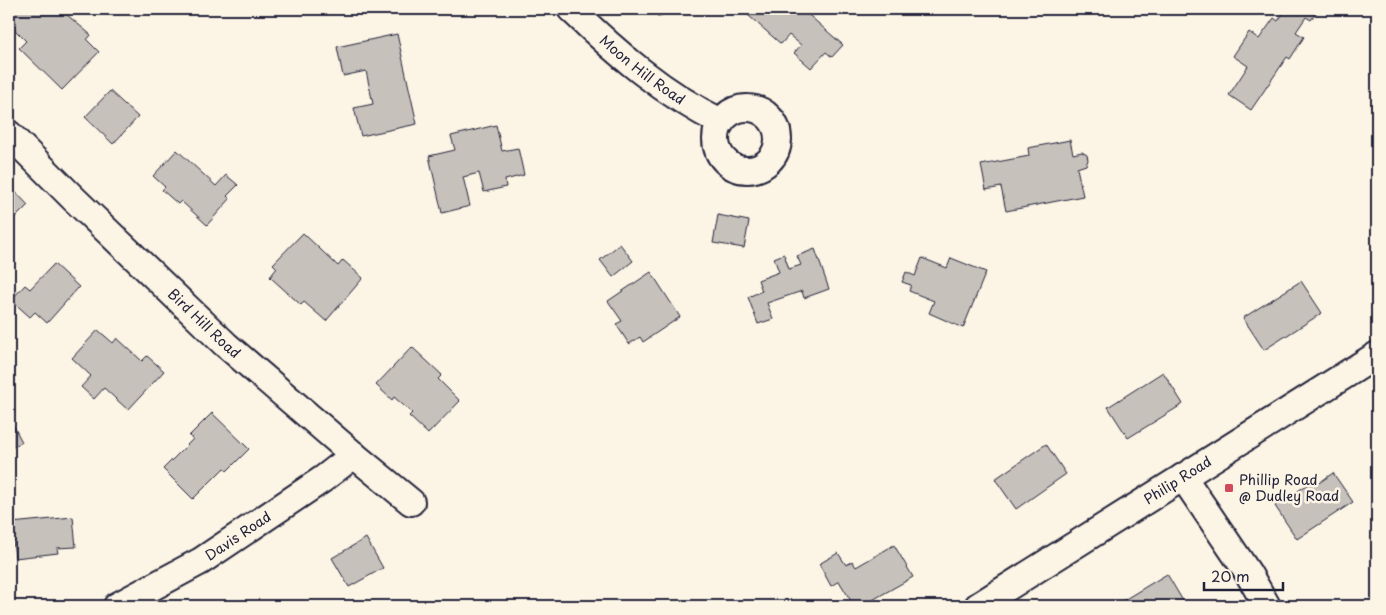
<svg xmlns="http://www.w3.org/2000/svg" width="1386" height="615" viewBox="0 0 1386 615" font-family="'Playpen Sans',sans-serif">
	<rect width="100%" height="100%" fill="#fcf5e5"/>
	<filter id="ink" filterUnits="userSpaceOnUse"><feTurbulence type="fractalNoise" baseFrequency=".02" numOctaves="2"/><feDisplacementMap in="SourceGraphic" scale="10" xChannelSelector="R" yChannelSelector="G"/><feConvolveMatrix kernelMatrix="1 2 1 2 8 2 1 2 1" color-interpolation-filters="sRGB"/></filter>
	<g filter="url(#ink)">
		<g fill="#c6c1bb" stroke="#22223b">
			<polygon points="9,9 60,9 91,35 87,40 99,52 62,90 19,48 26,41 9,24"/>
			<polygon points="654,9 673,9 658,17"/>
			<polygon points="741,9 802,9 843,45 832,57 826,52 811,68 794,53 801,45 789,35 781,44"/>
			<polygon points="1286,9 1319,9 1311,20 1306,17 1296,32 1304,37 1290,59 1287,57 1251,110 1229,95 1248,66 1233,56 1249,32 1259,39 1274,18 1278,21"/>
			<polygon points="397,34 417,124 361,136 354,108 373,104 366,71 343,76 337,47"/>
			<polygon points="110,91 138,117 113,144 85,117"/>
			<polygon points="496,125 502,151 518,148 524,175 505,180 506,187 484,192 479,173 463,177 470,206 442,213 429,156 455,150 451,136"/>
			<polygon points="1070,140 1073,154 1082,152 1087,155 1088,160 1086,165 1077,168 1083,196 1006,211 1001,187 986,190 981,165 1029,156 1028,148"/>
			<polygon points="177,150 216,186 226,175 238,185 227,196 230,199 207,225 181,201 178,204 162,190 165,187 153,176"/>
			<polygon points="9,185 28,205 9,224"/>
			<polygon points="718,215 749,221 744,248 713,243"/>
			<polygon points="303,233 338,266 343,260 363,278 326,321 304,302 301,305 270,277 277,268 273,264"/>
			<polygon points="620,244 633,261 613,277 600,260"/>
			<polygon points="815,249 829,289 804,298 802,291 767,303 773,319 758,324 748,297 762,291 758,280 779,272 774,258 784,254 789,269 801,265 797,256"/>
			<polygon points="922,258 947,268 951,258 986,272 963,328 929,313 934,301 909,291 911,285 902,282 906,272 915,276"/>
			<polygon points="54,264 79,287 47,323 35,312 30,317 11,300 25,285 30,289"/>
			<polygon points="651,272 680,317 643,342 640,337 629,344 616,324 622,321 608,301"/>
			<polygon points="1301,281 1322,313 1264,350 1243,318"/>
			<polygon points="98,330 113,343 117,338 142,361 147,356 164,371 128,410 104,388 94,399 81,387 91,376 72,358"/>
			<polygon points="412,347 442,375 438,379 460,401 428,434 409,416 412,413 394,397 392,400 376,385"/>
			<polygon points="1163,372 1183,404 1128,438 1108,407"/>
			<polygon points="212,413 249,449 227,471 224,468 193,499 163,469 193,439 189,436"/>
			<polygon points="9,417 22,442 9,449"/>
			<polygon points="1046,444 1066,474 1016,509 995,479"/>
			<polygon points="1333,473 1353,502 1297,539 1275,506 1313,481 1316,485"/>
			<polygon points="73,517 76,547 57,548 58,553 15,558 11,523"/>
			<polygon points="366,538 383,568 349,587 332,558"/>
			<polygon points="894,545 913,577 862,606 854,606 839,581 831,586 819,564 838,553 846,565 852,561 856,567"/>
			<polygon points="1167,574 1186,606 1114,606"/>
		</g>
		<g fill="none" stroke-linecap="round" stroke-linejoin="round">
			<g stroke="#22223b" stroke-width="30">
				<g id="minor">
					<path id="s1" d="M571 9C616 53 664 94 721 122"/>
					<circle cx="747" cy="139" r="31"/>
					<path id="s2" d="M9 134 73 198 225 344 354 455 411 502"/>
					<polyline points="1183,477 1248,573 1267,606"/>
					<path id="s3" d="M117 606 201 561 323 479 354 455"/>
					<path id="s4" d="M978 606 1377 355"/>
				</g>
			</g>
			<use href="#minor" stroke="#fcf5e5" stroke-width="26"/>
		</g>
	</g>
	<rect fill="#d1495b" stroke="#fcf5e5" stroke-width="2" x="1224" y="483" width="10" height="10" rx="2.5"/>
	<g text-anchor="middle" stroke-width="5" stroke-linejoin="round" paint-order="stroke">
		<g font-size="14" fill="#22223b" stroke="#fcf5e5">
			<text dy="5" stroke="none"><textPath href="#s1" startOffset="94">Moon Hill Road</textPath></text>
			<text dy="5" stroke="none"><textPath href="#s2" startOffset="272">Bird Hill Road</textPath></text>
			<text dy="5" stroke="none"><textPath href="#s4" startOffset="236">Philip Road</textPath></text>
			<text dy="5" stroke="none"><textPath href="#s3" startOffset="140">Davis Road</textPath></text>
		</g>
		<g font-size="14" fill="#22223b" stroke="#fcf5e5" text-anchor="start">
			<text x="1239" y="485">Phillip Road<tspan x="1239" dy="16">@ Dudley Road</tspan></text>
		</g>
	</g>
	<rect width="1386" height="615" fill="none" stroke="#fcf5e5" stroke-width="30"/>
	<rect x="15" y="15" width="1356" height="585" fill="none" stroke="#22223b" stroke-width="2" filter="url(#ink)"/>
	<path d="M1204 582v8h79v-8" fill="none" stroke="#22223b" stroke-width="2.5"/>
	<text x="1211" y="582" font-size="15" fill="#22223b" stroke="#fcf5e5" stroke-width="4" paint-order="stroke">20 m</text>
</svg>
